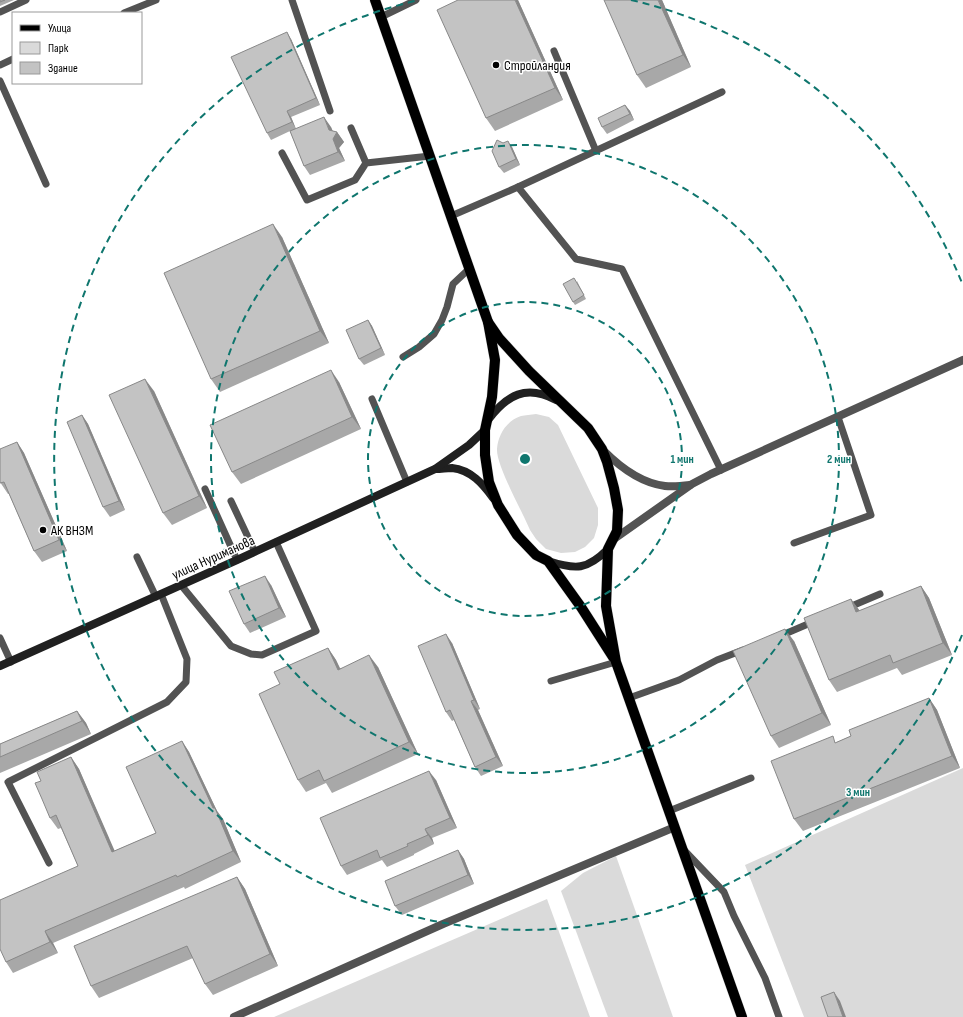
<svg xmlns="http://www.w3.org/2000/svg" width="963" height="1017" viewBox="0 0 963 1017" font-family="'Sofia Sans Condensed',sans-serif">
	<rect width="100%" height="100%" fill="#fff"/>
	<g fill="#dadada">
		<path d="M536 414 549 417 558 425 598 508V525L594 538 585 547 575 552 561 553 546 549 536 539 530 530C523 513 496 465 497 449 498 435 506 421 521 416 525 415 531 415 536 414Z"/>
		<polygon points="963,768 963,1017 804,1017 745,865"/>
		<polygon points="616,856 673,1017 608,1017 561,891 583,873"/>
		<polygon points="547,899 590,1017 274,1017"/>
	</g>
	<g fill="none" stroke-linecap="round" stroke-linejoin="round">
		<g stroke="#dbdbdb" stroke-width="11">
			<g id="primary">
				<polyline points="375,0 488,322 495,360 492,397 485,430 485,455 489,482 498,505 517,535 536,555 548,561 581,607 613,657"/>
				<polyline points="488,322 499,338 529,371 588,428 602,449 607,462 614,488 618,510 617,531 608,549 606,606 616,662 742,1017"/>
			</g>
		</g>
		<g stroke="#535353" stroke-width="7">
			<polyline points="292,0 330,111"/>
			<polyline points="0,12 26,0"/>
			<polyline points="124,13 156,0"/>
			<polyline points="381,17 416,0"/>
			<polyline points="554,51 596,151"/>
			<polyline points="0,65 13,59"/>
			<polyline points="0,81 46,184"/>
			<polyline points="351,128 366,163"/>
			<polyline points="282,153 307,200 355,180 366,163 430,156"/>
			<polyline points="518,187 576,259 622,269 721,470"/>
			<polyline points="451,216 518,187 722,92"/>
			<polyline points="403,357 419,347 434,334 442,320 447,307 453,284 470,268"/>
			<polyline points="372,399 407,482"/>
			<polyline points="205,489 237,560"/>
			<polyline points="231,501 255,552"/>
			<polyline points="794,543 871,515 838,417"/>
			<polyline points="137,557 156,597"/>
			<polyline points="181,585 231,646 251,654 262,655 316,631 276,542"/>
			<polyline points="847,608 880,594"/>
			<polyline points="780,636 815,621"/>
			<polyline points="0,638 11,662"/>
			<polyline points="551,681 616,662"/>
			<polyline points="629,698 679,680 717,660 743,650"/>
			<polyline points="669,811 751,778"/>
			<polyline points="683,849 724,892 734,916 765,978 779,1017"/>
			<polyline points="49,863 8,782 167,702 186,682 187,659 161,594"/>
		</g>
		<polyline stroke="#535353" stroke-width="8" points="234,1017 443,924 675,827"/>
		<g stroke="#535353" stroke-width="8">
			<path d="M604 451C620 467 641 483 665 486 673 487 682 486 690 485"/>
			<polyline points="614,539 692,484 711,474 963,360"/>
		</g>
		<g stroke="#202020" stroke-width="8">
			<path d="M488 420C507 395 526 384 556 400"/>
			<path d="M436 469C441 469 447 468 452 468 471 470 483 484 493 498"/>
			<path d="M548 561C576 570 587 570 608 549"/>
			<polyline points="0,666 237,560 435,469 469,445 485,430"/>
		</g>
		<use href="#primary" stroke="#000" stroke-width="10"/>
	</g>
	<g fill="#a8a8a8">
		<polygon points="0,0 14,0 0,6"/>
		<polygon points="518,0 563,100 495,131 486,118"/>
		<polygon points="662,0 691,67 646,88 637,75"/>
		<polygon points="291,39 320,105 291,117 296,129 331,127 332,131 337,132 344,142 339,148 345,161 310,175 304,166 290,131 271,140 267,133"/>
		<polygon points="625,105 630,111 634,120 607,134 602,127"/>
		<polygon points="503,143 512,147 520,165 504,173 499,167"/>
		<polygon points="282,237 329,343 220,392 211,379"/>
		<polygon points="577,281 586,299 575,305 573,302"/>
		<polygon points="368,320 372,326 385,355 364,365 359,359"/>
		<polygon points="339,382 361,429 241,484 232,472"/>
		<polygon points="154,391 207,508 172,525 163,513"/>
		<polygon points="82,415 88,424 125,510 110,517 103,507"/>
		<polygon points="17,442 24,453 67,551 42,562 34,551 9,494 8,494 0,482"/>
		<polygon points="271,585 286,617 250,633 244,624"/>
		<polygon points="921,586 929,598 952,655 902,675 897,668 837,692 829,680 851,599 859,611"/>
		<polygon points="794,641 831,725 779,748 771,736"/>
		<polygon points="452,643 480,709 478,710 503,766 481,776 475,767 454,720 452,721 446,712"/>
		<polygon points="328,648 336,660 340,668 378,667 418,754 332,793 326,783 306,792 298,780 280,684"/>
		<polygon points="929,698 937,710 960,768 803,831 794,819 837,742 851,736"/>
		<polygon points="77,711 86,723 91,734 0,773 0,744"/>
		<polygon points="182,741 189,752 217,811 223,819 241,862 185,889 184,887 53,943 58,953 13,973 6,962 78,866 61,828 58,829 50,818 41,781 71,757 79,769 114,851 156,833"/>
		<polygon points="436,780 457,828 432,838 434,844 414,854 414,855 387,867 382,860 347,875 341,866"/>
		<polygon points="458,850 464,859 474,884 402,915 395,906"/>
		<polygon points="237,877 245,889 278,966 213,995 205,984 193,958 99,998 91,986"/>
	</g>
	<g fill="#888">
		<polygon points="515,0 518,0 563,100 555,88"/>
		<polygon points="658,0 662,0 691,67 683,55"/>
		<polygon points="287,32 291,39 320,105 316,98"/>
		<polygon points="625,105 630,111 634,120 630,114"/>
		<polygon points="287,111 291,117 296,129 292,122"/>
		<polygon points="324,117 331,127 335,136 337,132 344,142 339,148 345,161 338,152"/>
		<polygon points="508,141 512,147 520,165 516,159"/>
		<polygon points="273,224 282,237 329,343 320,331"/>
		<polygon points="368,320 372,326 385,355 381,348"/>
		<polygon points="331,370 339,382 361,429 352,417"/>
		<polygon points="145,379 154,391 207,508 199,496"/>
		<polygon points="82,415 88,424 125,510 119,501"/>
		<polygon points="17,442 24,453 67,551 59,540"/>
		<polygon points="265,576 271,585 286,617 279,608"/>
		<polygon points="921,586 929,598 952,655 943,643"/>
		<polygon points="851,599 860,611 856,612"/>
		<polygon points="785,629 794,641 831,725 822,713"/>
		<polygon points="446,634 452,643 480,709 474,700"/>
		<polygon points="328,648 336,660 346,682 338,670"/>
		<polygon points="369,655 378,667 418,754 409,742"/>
		<polygon points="929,698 937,710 960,768 952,756"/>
		<polygon points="471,701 478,710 503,766 496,757"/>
		<polygon points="77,711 86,723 91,734 82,721"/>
		<polygon points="182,741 189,752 217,811 223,819 241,862 233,851"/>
		<polygon points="71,757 79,769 120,863 112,852"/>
		<polygon points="429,771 436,780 457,828 450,818"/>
		<polygon points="425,829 432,838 434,844 428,835"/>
		<polygon points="458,850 464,859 474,884 468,875"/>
		<polygon points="237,877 245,889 278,966 270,954"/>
		<polygon points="45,931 53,943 58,953 50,942"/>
		<polygon points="834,992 840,1001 846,1017 843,1017"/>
	</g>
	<g fill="#c3c3c3" stroke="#888">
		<polygon points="0,0 5,0 0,2"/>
		<polygon points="458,0 515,0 555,88 486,118 437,10"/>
		<polygon points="604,0 658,0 683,55 637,75"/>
		<polygon points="287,32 316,98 287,111 292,122 267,133 231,57"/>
		<polygon points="625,105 630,114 602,127 598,118"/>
		<polygon points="324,117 329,130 337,132 333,139 338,152 304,166 290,131"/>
		<polygon points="497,140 503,143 508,141 516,159 499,167 492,151"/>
		<polygon points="273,224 320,331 211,379 164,273"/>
		<polygon points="574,278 584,295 573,302 563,284"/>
		<polygon points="368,320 381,348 359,359 346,330"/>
		<polygon points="331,370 352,417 232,472 210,425"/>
		<polygon points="145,379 199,496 163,513 109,395"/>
		<polygon points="82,415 119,501 103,507 67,422"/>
		<polygon points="17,442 59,540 34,551 4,482 0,483 0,449"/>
		<polygon points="265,576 279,608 244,624 229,591"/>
		<polygon points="921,586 943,643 893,663 890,655 829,680 804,618 851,599 856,612"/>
		<polygon points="785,629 822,713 771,736 733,651"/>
		<polygon points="446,634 474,700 471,701 496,757 475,767 450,710 446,712 418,646"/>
		<polygon points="328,648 338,670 369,655 409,742 324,781 319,770 298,780 259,694 280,684 274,672"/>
		<polygon points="929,698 952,756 794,819 771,761 833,736 835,743 851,736 849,730"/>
		<polygon points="77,711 82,721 0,757 0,744"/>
		<polygon points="182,741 213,808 215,808 233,851 177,877 176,875 45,931 50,942 6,962 0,949 0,900 78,866 56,815 50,818 42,799 35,783 41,781 37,772 71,757 112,852 156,833 126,767"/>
		<polygon points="429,771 450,818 425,829 428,835 407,844 408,846 380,858 377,850 341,866 320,818"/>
		<polygon points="458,850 468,875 395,906 385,881"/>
		<polygon points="237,877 270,954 205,984 187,946 91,986 74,946"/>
		<polygon points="834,992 843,1017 828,1017 821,997"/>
	</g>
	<g fill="none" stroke="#0f766e" stroke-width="2" stroke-dasharray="7 5">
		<circle cx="525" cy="459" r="157"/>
		<circle cx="525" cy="459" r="314"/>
		<path d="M962 635A471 471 0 1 1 419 0M631 0A471 471 0 0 1 962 283"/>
	</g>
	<g fill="#000" stroke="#fff" stroke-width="1.5">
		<circle cx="496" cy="65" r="4"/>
		<circle cx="43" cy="530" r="4"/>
	</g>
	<g text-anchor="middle" stroke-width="3" stroke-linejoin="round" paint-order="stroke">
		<g font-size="14" fill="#000" stroke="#fff" text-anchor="start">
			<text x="504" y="70">Стройландия</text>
			<text x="51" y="535">АК ВНЗМ</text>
		</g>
		<g font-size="14" fill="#000" stroke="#fff">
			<text transform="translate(213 557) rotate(-24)" y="5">улица Нуриманова</text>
		</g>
	</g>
	<circle cx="525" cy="459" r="6" fill="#0f766e" stroke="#fff" stroke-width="2"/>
	<g font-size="12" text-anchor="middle" font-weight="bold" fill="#0f766e" stroke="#fff" stroke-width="3" stroke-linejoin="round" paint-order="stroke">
		<text x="682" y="463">1 мин</text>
		<text x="839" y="463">2 мин</text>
		<text x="858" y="796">3 мин</text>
	</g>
	<rect x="12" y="12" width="130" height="72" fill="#ffffff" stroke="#999999"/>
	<rect x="20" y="25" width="20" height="6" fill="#000000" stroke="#999999"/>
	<text x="48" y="32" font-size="12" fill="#000000">Улица</text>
	<rect x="20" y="42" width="20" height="12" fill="#dadada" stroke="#999999"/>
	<text x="48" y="52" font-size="12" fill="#000000">Парк</text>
	<rect x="20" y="62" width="20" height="12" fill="#c3c3c3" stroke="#999999"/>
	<text x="48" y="72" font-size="12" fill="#000000">Здание</text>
</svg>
